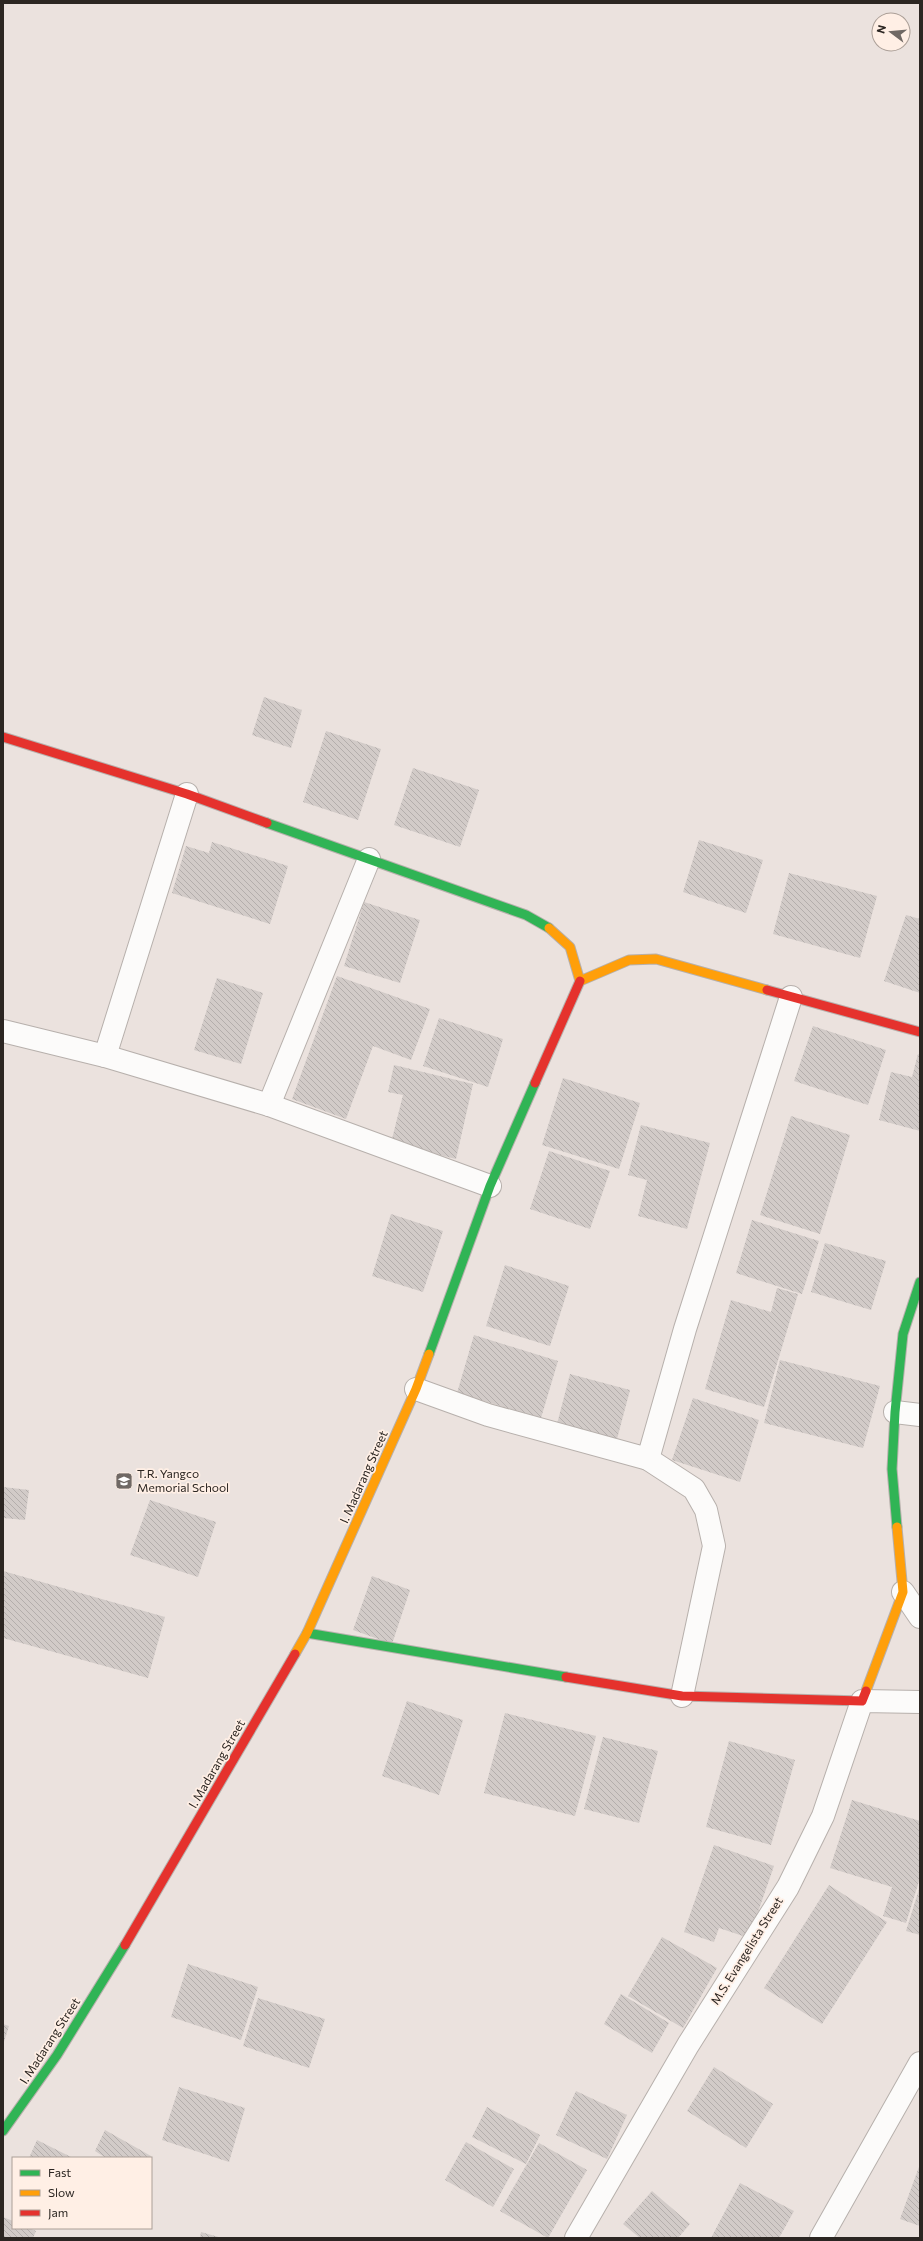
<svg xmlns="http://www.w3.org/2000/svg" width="923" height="2241" viewBox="0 0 923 2241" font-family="Commissioner,sans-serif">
	<defs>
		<pattern id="building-back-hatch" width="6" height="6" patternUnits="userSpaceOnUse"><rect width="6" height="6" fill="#d2cbc8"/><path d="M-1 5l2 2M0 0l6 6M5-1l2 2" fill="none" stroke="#b4aeac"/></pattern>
	</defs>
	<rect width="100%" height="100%" fill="#ebe2de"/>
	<g fill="url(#building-back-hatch)">
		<polygon points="264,697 302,710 291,748 252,735"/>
		<polygon points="326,731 381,749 358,820 303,802"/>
		<polygon points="413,768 479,790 460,847 394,825"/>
		<polygon points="699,840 763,860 746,913 683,892"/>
		<polygon points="212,842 288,866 270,924 172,893 186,846 209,853"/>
		<polygon points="789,873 877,896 860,958 773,934"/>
		<polygon points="364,902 420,920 400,983 344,966"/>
		<polygon points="906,915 920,919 920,993 884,981"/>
		<polygon points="337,976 430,1009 411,1060 373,1046 346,1119 292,1099"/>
		<polygon points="217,978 263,993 241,1064 194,1050"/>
		<polygon points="439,1018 503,1039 488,1087 423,1066"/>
		<polygon points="813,1026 886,1050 868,1105 794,1081"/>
		<polygon points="918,1054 920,1055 920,1131 879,1120 891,1072 912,1077"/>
		<polygon points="394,1065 473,1084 456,1159 391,1143 403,1095 388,1092"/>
		<polygon points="563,1078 640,1103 619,1169 542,1145"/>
		<polygon points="791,1116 850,1135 820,1234 760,1215"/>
		<polygon points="641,1125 710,1143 687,1229 638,1216 647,1180 628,1175"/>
		<polygon points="549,1151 610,1171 590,1229 530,1209"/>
		<polygon points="391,1214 443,1231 423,1292 372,1276"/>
		<polygon points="752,1220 819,1241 802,1294 736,1273"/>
		<polygon points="825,1243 886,1261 871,1310 811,1292"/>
		<polygon points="505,1265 569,1286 550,1346 486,1326"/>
		<polygon points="777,1288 798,1294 764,1407 705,1389 731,1300 771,1312"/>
		<polygon points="474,1335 558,1361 541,1418 457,1393"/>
		<polygon points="780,1360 880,1386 863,1448 764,1423"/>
		<polygon points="570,1374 630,1390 617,1439 557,1424"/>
		<polygon points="693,1398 759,1420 740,1482 672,1460"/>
		<polygon points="3,1487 29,1490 25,1520 3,1518"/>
		<polygon points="150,1500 216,1522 198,1577 130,1555"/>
		<polygon points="3,1571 165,1617 148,1678 3,1638"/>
		<polygon points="372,1576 410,1590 392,1644 353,1630"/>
		<polygon points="407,1701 463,1720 439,1795 382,1776"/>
		<polygon points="505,1713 596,1736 575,1816 484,1793"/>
		<polygon points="603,1737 658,1751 639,1823 584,1809"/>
		<polygon points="729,1741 795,1760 771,1845 706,1827"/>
		<polygon points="852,1800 920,1821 920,1878 906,1923 883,1916 892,1887 830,1868"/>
		<polygon points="714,1845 774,1866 749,1938 719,1928 714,1942 684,1932"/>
		<polygon points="829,1885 887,1922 822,2024 764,1988"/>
		<polygon points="920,1886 920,1935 906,1931"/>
		<polygon points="662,1937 717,1968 683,2028 628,1996"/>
		<polygon points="188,1964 258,1987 241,2040 171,2017"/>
		<polygon points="621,1994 669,2023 652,2053 604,2024"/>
		<polygon points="258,1998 325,2019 309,2068 243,2046"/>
		<polygon points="3,2024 9,2026 3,2045"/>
		<polygon points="714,2067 773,2104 746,2148 687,2111"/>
		<polygon points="179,2087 245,2108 229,2162 162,2140"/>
		<polygon points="576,2091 627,2115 607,2159 556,2135"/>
		<polygon points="487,2107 540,2135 526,2164 472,2137"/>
		<polygon points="105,2130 151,2156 150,2158 106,2158 95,2151"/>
		<polygon points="37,2140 73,2158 29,2158"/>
		<polygon points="466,2142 514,2169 493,2207 445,2180"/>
		<polygon points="539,2143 587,2170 548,2238 500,2211"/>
		<polygon points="920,2164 920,2226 900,2219"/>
		<polygon points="740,2183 794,2211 779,2238 711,2238"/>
		<polygon points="652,2191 690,2224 678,2238 640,2238 623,2224"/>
		<polygon points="3,2217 13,2221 13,2228 29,2228 36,2231 33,2238 3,2238"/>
		<polygon points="201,2232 222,2238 200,2238"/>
	</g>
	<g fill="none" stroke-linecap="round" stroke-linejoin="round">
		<g stroke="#b7b0ac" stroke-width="24">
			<g id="street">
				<polyline points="3,1031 105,1056 269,1105 490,1186"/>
				<polyline points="105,1056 187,794"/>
				<polyline points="269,1105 369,859"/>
				<polyline points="416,1389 488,1415 648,1459 685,1329 791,997"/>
				<polyline points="895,1412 920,1415"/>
				<polyline points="648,1459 694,1489 706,1510 714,1546 682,1696"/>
				<polyline points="903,1592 920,1617"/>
				<polyline points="576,2238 688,2045 788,1887 823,1816 862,1701 920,1702"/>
				<polyline points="821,2238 920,2063"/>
			</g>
		</g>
		<g stroke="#b7b0ac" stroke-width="11">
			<g id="fast">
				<polyline points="267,823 526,915 549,928"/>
				<polyline points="429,1354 490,1186 535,1083"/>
				<polyline points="897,1527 892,1469 895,1412 903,1334 920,1282"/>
				<polyline points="307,1633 566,1677"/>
				<polyline points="3,2131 57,2055 125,1945"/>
			</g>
		</g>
		<g stroke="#b7b0ac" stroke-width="11">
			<g id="slow">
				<polyline points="549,928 570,947 580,981 629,960 656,959 767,990"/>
				<polyline points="295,1654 307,1633 416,1389 429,1354"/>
				<polyline points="866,1691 903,1592 897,1527"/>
			</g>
		</g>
		<g stroke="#b7b0ac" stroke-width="11">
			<g id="jam">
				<polyline points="3,737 187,794 267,823"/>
				<polyline points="767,990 920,1032"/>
				<polyline points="535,1083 580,981"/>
				<polyline points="566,1677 682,1696 862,1701 866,1691"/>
				<polyline points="125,1945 295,1654"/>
			</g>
		</g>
		<use href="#street" stroke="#fcfbfa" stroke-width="22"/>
		<use href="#fast" stroke="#30b455" stroke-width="9"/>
		<use href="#slow" stroke="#ff9f0a" stroke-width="9"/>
		<use href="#jam" stroke="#e5322d" stroke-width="9"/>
	</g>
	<defs>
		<g id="school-square" transform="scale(0.9)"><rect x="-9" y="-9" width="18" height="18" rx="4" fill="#6f6864" stroke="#ffefe5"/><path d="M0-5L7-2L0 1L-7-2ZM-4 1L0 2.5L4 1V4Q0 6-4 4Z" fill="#fff"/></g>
	</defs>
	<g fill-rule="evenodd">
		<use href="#school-square" x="124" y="1481"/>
	</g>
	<g text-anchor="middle" stroke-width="3.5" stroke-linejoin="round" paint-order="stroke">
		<g font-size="12" fill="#2c2622" stroke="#ffefe5" text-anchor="start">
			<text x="137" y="1478">T.R. Yangco<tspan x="137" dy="14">Memorial School</tspan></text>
		</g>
		<g font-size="12" fill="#2c2622" stroke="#ffefe5">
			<text transform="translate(364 1477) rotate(-66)" y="4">I. Madarang Street</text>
			<text transform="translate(217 1764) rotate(-60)" y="4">I. Madarang Street</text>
			<text transform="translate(747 1951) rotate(-58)" y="4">M.S. Evangelista Street</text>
			<text transform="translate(50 2041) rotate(-57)" y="4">I. Madarang Street</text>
		</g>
	</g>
	<rect width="923" height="2241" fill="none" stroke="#2c2622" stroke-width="8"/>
	<rect x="12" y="2157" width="140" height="72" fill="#ffefe5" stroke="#ab9f97"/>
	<rect x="20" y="2170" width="20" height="6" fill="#30b455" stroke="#ab9f97"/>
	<text x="48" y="2177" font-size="12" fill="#2c2622">Fast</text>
	<rect x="20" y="2190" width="20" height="6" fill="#ff9f0a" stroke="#ab9f97"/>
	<text x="48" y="2197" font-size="12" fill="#2c2622">Slow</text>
	<rect x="20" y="2210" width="20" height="6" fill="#e5322d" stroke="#ab9f97"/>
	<text x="48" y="2217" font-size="12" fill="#2c2622">Jam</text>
	<g transform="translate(891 32) rotate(286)"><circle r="19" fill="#ffefe5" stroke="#ab9f97"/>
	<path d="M0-3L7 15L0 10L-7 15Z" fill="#6f6864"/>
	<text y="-6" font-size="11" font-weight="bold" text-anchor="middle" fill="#2c2622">N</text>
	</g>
</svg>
